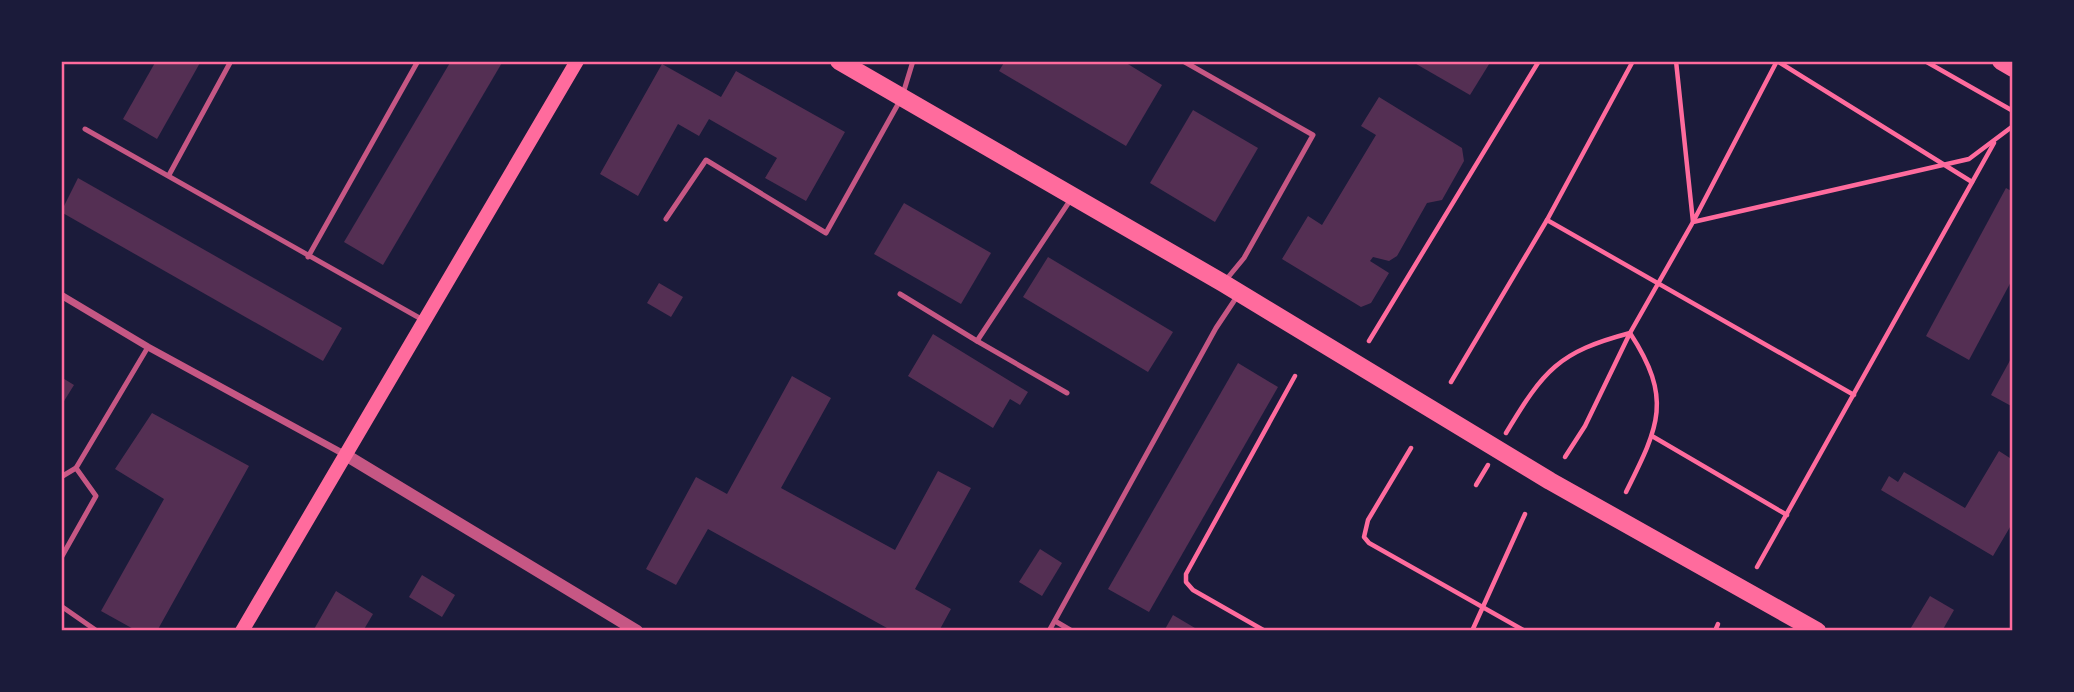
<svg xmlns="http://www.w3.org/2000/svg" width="2074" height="692" viewBox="0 0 2074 692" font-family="'Alegreya Sans',sans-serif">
	<rect width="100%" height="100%" fill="#1b1b3a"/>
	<g fill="#542f53">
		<polygon points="156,61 201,61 157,139 123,119"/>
		<polygon points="451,61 503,61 383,265 344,242"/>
		<polygon points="1005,61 1123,61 1162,85 1126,146 999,71"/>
		<polygon points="1411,61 1491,61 1470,95"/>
		<polygon points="662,64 721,97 736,71 845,132 806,201 765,178 777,158 709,119 699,136 678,124 638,196 600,174"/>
		<polygon points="1379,97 1462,148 1464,161 1442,200 1427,203 1397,256 1389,261 1373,257 1370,261 1389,273 1371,303 1361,307 1282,259 1308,216 1322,225 1376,135 1361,126"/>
		<polygon points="1193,110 1258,148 1215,222 1150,183"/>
		<polygon points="78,178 342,328 323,361 61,212"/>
		<polygon points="2006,188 2013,192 2013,278 1969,360 1926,336"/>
		<polygon points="904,203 991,253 961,304 874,254"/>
		<polygon points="1048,257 1173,332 1148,372 1023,297"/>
		<polygon points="659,283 683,297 671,317 647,303"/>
		<polygon points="933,334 1028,392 1020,405 1010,399 993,428 908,376"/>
		<polygon points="2013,355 2013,407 1991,395"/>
		<polygon points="1238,363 1278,387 1149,612 1108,589"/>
		<polygon points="792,376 831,398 781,488 895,550 938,471 971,488 915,589 951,609 939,631 885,631 887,628 708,529 676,585 646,569 696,477 727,494"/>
		<polygon points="61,377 74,385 61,406"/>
		<polygon points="152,413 249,466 157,631 137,631 101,611 164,499 115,469"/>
		<polygon points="1999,451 2013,460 2013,522 1993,556 1881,490 1889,476 1898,482 1904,472 1965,508"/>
		<polygon points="1040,549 1062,563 1042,596 1019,582"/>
		<polygon points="422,575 455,595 442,617 409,597"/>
		<polygon points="336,591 373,614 363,631 313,631"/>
		<polygon points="1930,596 1954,610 1942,631 1909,631"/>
		<polygon points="1173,615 1200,631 1164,631"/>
	</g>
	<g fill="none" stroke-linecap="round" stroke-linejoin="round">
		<g stroke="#ff6b9d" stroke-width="4.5">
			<polyline points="1676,61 1693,222 1777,61 1972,182"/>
			<polyline points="1925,61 2013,111"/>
			<polyline points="1547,220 1854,395"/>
			<polyline points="1369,341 1539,61"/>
			<polyline points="1451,382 1547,220 1633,61"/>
			<path d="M1506 433C1544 370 1558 352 1630 333L1693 222 1969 159 2013 126"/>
			<polyline points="1652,436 1787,515"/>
			<polyline points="1411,448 1368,520 1364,537 1369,543 1525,631"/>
			<path d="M1565 457 1585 426 1630 333C1673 399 1659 426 1626 492"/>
			<polyline points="1476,485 1488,465"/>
			<polyline points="1757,567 1994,143"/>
			<polyline points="1265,631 1193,590 1186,582 1186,574 1295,376"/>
			<polyline points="1472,631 1525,514"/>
			<polyline points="1715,631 1718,624"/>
		</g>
		<g stroke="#c65784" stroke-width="5">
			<polyline points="1183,61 1313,135 1244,258 1225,281"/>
			<polyline points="85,129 423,320"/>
			<polyline points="169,175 231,61"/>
			<polyline points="666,219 706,160 826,233 902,97 913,61"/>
			<polyline points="308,257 418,61"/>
			<polyline points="900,294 977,341 1071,199"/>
			<polyline points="977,341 1067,393"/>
			<polyline points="61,477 76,468"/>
			<polyline points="61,558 96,496 76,468 148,347"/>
			<polyline points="61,606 97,631"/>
			<polyline points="1055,621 1072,631"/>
			<polyline points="1049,631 1216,328 1238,295"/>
		</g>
		<polyline stroke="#c65784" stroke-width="7" points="61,295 148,347 344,454"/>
		<polyline stroke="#c65784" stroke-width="12" points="344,454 637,631"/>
		<polyline stroke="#ff6b9d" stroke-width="14" points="242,631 577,61"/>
		<g stroke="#ff6b9d" stroke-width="18">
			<polyline points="839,61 1223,283 1550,481 1817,631"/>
			<polyline points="2001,61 2013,68"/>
		</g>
	</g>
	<rect width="2074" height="692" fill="none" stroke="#1b1b3a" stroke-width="126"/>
	<rect x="63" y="63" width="1948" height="566" fill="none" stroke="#ff6b9d" stroke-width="2.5"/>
</svg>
